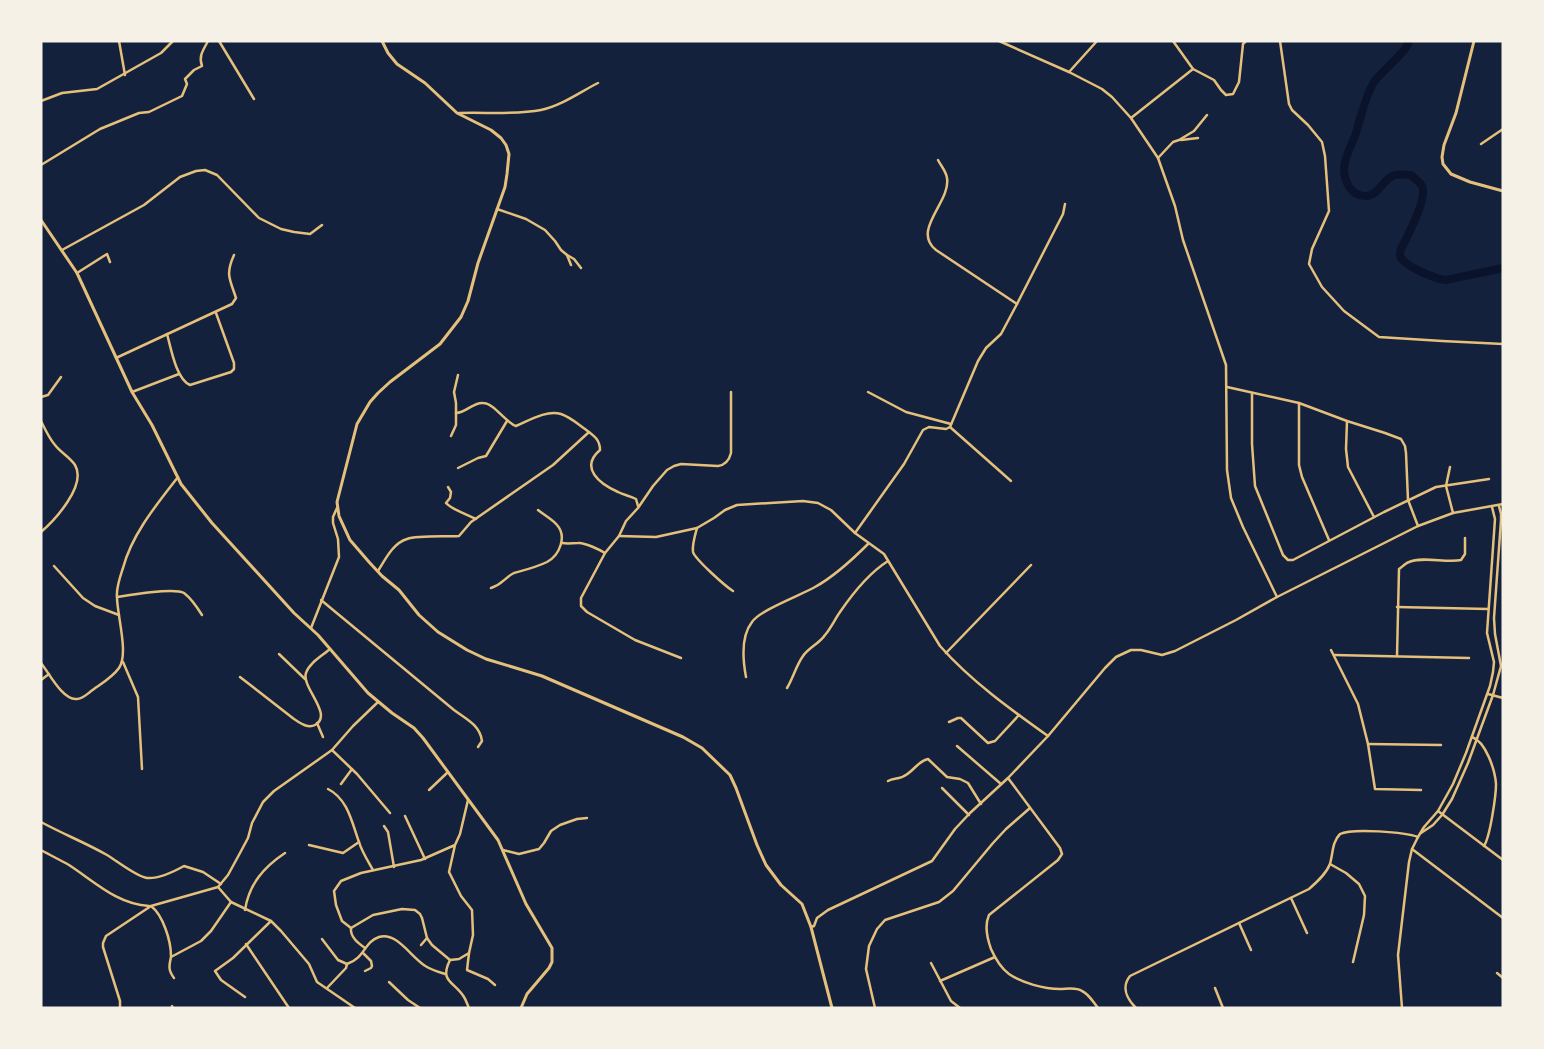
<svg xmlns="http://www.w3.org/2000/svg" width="1544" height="1049" viewBox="0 0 1544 1049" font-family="Ubuntu,sans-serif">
	<rect width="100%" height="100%" fill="#14213d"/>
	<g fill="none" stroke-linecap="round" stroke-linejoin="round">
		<path stroke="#0b132b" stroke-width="8" d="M1409 41C1407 52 1382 70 1374 82 1364 98 1361 118 1355 136 1351 146 1344 158 1344 169 1344 181 1351 196 1365 196 1378 197 1383 178 1395 175 1400 174 1406 175 1411 175 1414 178 1420 182 1422 186 1428 198 1407 237 1401 249 1400 253 1399 255 1401 258 1407 267 1435 279 1446 280L1503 268"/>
		<g stroke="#e5c07b" stroke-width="2.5">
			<polyline points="119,41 125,75"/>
			<polyline points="219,41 254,99"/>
			<polyline points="999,41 1069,72 1102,89 1112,97 1131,118 1158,158 1175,206 1183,240 1226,365 1227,470 1231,498 1243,527 1277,597"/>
			<polyline points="1280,41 1289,104 1292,110 1308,125 1322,142 1325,156 1329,211 1312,249 1309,264 1322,287 1344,311 1379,337 1442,341 1503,344"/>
			<polyline points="1193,69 1214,80 1221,90 1226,95 1233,94 1239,82 1243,44 1246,41"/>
			<polyline points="1069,72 1097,41"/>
			<polyline points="41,101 62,93 97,89 161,53 173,41"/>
			<path d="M459 113C485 112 516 115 541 110 561 106 580 92 598 83"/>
			<polyline points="1131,118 1193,69 1173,41"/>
			<polyline points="1181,140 1198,138"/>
			<polyline points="1481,144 1503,129"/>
			<polyline points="1158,158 1173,142 1179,140 1194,131 1207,115"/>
			<path d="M938 160C941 166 946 171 947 178 951 202 911 230 936 250L1017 304"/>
			<path d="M41 165 100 129 139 113 149 112 182 96 187 84 185 79 194 70 202 66C198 56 204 49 208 41"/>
			<polyline points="497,209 526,219 545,230 555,241 561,250 567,255 574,259 581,268"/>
			<polyline points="62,250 144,205 180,177 196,171 205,170 217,175 259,218 281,229 294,232 310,234 322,225"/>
			<polyline points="567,255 571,265"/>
			<polyline points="77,273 107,254 110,262"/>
			<path d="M167 334C171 348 176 379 190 385L231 372 234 369V363L216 313"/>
			<path d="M116 358 232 304 236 298C230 279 225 275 234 255"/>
			<polyline points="1227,387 1299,403 1347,421 1385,433 1401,439 1405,446 1406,453 1408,500 1418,526"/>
			<polyline points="132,392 179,374"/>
			<polyline points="868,392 906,412 951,424"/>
			<polyline points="1252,393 1252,444 1255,486 1283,555 1288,560 1293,560 1384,512 1436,487 1489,479"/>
			<polyline points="41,397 48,395 61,377"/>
			<polyline points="1299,403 1299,465 1302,477 1329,540"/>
			<path d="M456 413C466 413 473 402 483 403 494 403 505 422 516 426 530 420 546 410 561 414 570 417 578 424 585 429 593 435 600 439 600 450 579 468 600 484 618 492 624 495 630 496 636 499L638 506"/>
			<path d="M41 421C45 429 49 438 55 445 60 452 70 457 75 465 87 485 55 520 41 532"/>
			<polyline points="1347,421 1346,449 1348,467 1374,517"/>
			<polyline points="950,427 1011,481"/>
			<polyline points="451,436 456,425 456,403 454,392 458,375"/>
			<polyline points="1450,467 1446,486 1453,513"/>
			<polyline points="458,468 478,458 486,456 507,421"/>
			<path d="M448 487 451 492 450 498 446 503C451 509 468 515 476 519"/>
			<path d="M697 528C695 535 692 545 693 552 695 559 725 586 733 591"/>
			<polyline points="855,533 904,464 923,430 929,427 946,429 950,427 978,361 986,348 1001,334 1017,304 1063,214 1065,204"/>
			<path d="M619 536 656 537 697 528 714 518 725 510 737 505 803 501 818 503 831 510 855 533 884 554 940 646C971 681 1010 709 1048 736"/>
			<path d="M562 543C569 544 572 543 578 543 584 542 600 550 605 553"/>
			<polyline points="54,566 83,598 95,606 119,615"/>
			<path d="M378 571C385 560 393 543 407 539 418 535 446 537 459 536L471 522 553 465 589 432"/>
			<path d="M491 588C503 584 504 578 514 573 525 570 537 567 547 562 560 555 567 536 557 525 552 519 544 515 538 510"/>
			<path d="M117 597C130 595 174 587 184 593 192 599 197 607 202 615"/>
			<path d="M321 600 454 710C466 719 480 725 482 741L478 747"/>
			<polyline points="1397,607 1488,609"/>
			<polyline points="311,628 339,557 338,539 333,523 333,517 337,508"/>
			<polyline points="1331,650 1358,704 1368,744 1375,789 1421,790"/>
			<polyline points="946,653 1031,565"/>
			<polyline points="279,654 305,679"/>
			<polyline points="1334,655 1469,658"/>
			<path d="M1397 656 1399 569C1402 567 1406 563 1409 562 1423 556 1446 563 1461 560L1465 554V538"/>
			<path d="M681 658 635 640 587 612 581 606V598L605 553 619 536 626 521 638 508 653 486 667 470 674 466 681 464 718 466C725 465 729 461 731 453V392"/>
			<polyline points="123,662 138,697 142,769"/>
			<path d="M41 663C49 673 63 701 77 699 82 699 86 695 90 692 99 685 112 678 119 668 129 654 117 615 117 597 116 588 120 577 123 568 132 534 157 504 178 477"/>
			<path d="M240 677C258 691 276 705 294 719 300 723 308 729 315 725 334 715 301 687 306 673 309 663 322 656 330 649"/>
			<path d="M746 677C743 661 741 636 752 622 760 610 801 595 815 587 835 576 852 560 868 544"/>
			<polyline points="41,680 49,674"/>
			<path d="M787 688C793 678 796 666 803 656 809 647 819 644 825 635 831 628 835 619 840 612 853 593 869 573 888 561"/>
			<polyline points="1488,694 1503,698"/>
			<polyline points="949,722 958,718 961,718 988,743 995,741 1019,715"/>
			<polyline points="317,723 323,737"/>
			<path d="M1472 737C1486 742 1495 770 1496 784 1496 796 1490 837 1484 846"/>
			<polyline points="1368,744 1441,745"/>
			<polyline points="957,746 1001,784"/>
			<polyline points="332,750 357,774 390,813"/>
			<path d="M1008 778 1060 848 1062 854 1058 860 989 915C984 926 987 938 991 949 995 958 1001 968 1009 974 1022 983 1044 989 1060 989 1067 989 1076 987 1082 991 1089 994 1093 1002 1098 1008"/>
			<path d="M888 781C893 778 900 779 904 776 913 772 918 761 928 759L947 777 960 779 968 783 981 804"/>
			<polyline points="341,784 352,769"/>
			<polyline points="942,788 969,815"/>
			<path d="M328 789C348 799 352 823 359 842 362 852 368 861 373 870"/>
			<polyline points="429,790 448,772"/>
			<polyline points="1438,811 1503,860"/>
			<polyline points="405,816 425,859"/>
			<path d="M41 822C63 834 86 843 107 855 117 861 137 877 147 878 158 879 175 871 184 866L203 872 221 884"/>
			<polyline points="384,826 388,832 394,867"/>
			<polyline points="1421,833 1433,825 1442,815 1452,799 1468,763 1493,695 1501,666 1495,634 1494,618 1501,520 1501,514 1499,506"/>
			<polyline points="309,845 343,853 359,842"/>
			<polyline points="455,845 421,860 361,873 341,881 334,891 336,905 342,921 351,928 373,915 402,909 415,910 420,914 422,918 427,938 432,945 450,960 459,959 469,953 473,935 472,910 461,896 449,872 455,845 460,834 468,800"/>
			<polyline points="1412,849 1503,918"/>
			<path d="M41 850C50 855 60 860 69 865 95 882 117 904 149 906"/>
			<polyline points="503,850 519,854 539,849 544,843 551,831 560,825 577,819 587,818"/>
			<polyline points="1330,864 1346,873 1359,884 1365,896 1364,915 1353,962"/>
			<polyline points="218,887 231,902 271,921 281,931 309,964 317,982 355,1008"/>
			<polyline points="1291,898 1307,933"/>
			<path d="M151 906C163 915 171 941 171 956"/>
			<path d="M245 910C249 884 264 867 285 853"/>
			<polyline points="1239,923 1251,950"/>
			<polyline points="811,927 814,926 817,918 828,910 932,861 955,829 970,813 1008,778 1048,736 1105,668 1116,657 1131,650 1141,650 1162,655 1175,651 1236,620 1277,597 1418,526 1453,513 1503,504"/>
			<path d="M351 928C350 937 358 943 365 948"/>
			<path d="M322 939 338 960 347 964C365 958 364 942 379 937 397 931 412 959 427 967 432 970 439 972 445 974"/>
			<polyline points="246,944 289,1008"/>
			<polyline points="421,945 427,938"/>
			<polyline points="363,953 371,961 372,966 371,968 365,971"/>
			<polyline points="469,953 467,970 488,979 495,985"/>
			<path d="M450 960C439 982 454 981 464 997 466 1000 467 1004 469 1008"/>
			<polyline points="931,963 951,1001 960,1008"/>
			<polyline points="1497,973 1503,978"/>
			<path d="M174 978C168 970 169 966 171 957L201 941 211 931 231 902"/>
			<polyline points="940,981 995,957"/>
			<polyline points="389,982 408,1000 420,1008"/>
			<polyline points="327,988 346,968 347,964"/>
			<polyline points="1215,988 1223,1008"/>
			<polyline points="245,997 221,980 215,971 233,958 271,921"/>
			<polyline points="172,1006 173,1008"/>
			<polyline points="120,1008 120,1001 103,947 103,943 106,936 151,906 218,887 228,875 240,853 248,838 252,823 263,802 274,791 332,750 353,726 378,702"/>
			<polyline points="875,1008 866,969 869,946 877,929 885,920 939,902 953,891 993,843 1006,829 1030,808"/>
			<path d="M1136 1008C1127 999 1121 987 1130 976L1309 889C1317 882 1326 874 1330 864 1333 854 1332 842 1340 834 1352 828 1405 832 1418 837"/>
			<polyline points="1402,1008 1398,955 1409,862 1412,849 1418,837 1424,827 1438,811 1453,784 1466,753 1490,686 1493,672 1494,662 1487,633 1495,519 1492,507"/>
		</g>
		<g stroke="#e5c07b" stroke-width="3">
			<polyline points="382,41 388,53 397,64 425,83 457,113 491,130 501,138 506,145 509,154 507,174 505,187 478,263 468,301 461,317 440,344 390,382 378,393 370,402 357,424 337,502 339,516 350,540 369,562 382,576 399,590 419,615 438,632 467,650 486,659 542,676 683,737 702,748 730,775 736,788 757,845 766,865 781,885 802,904 811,927 832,1008"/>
			<polyline points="41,220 77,273 132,392 152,425 181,484 212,523 294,613 318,635 368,693 392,713 414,728 423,738 498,840 526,904 552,948 552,962 549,968 527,994 521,1008"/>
		</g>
		<polyline stroke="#e5c07b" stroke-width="3" points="1474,41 1456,113 1444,145 1442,157 1443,164 1451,174 1470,182 1503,191"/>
	</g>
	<rect width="1544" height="1049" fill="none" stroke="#f6f1e7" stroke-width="85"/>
</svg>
